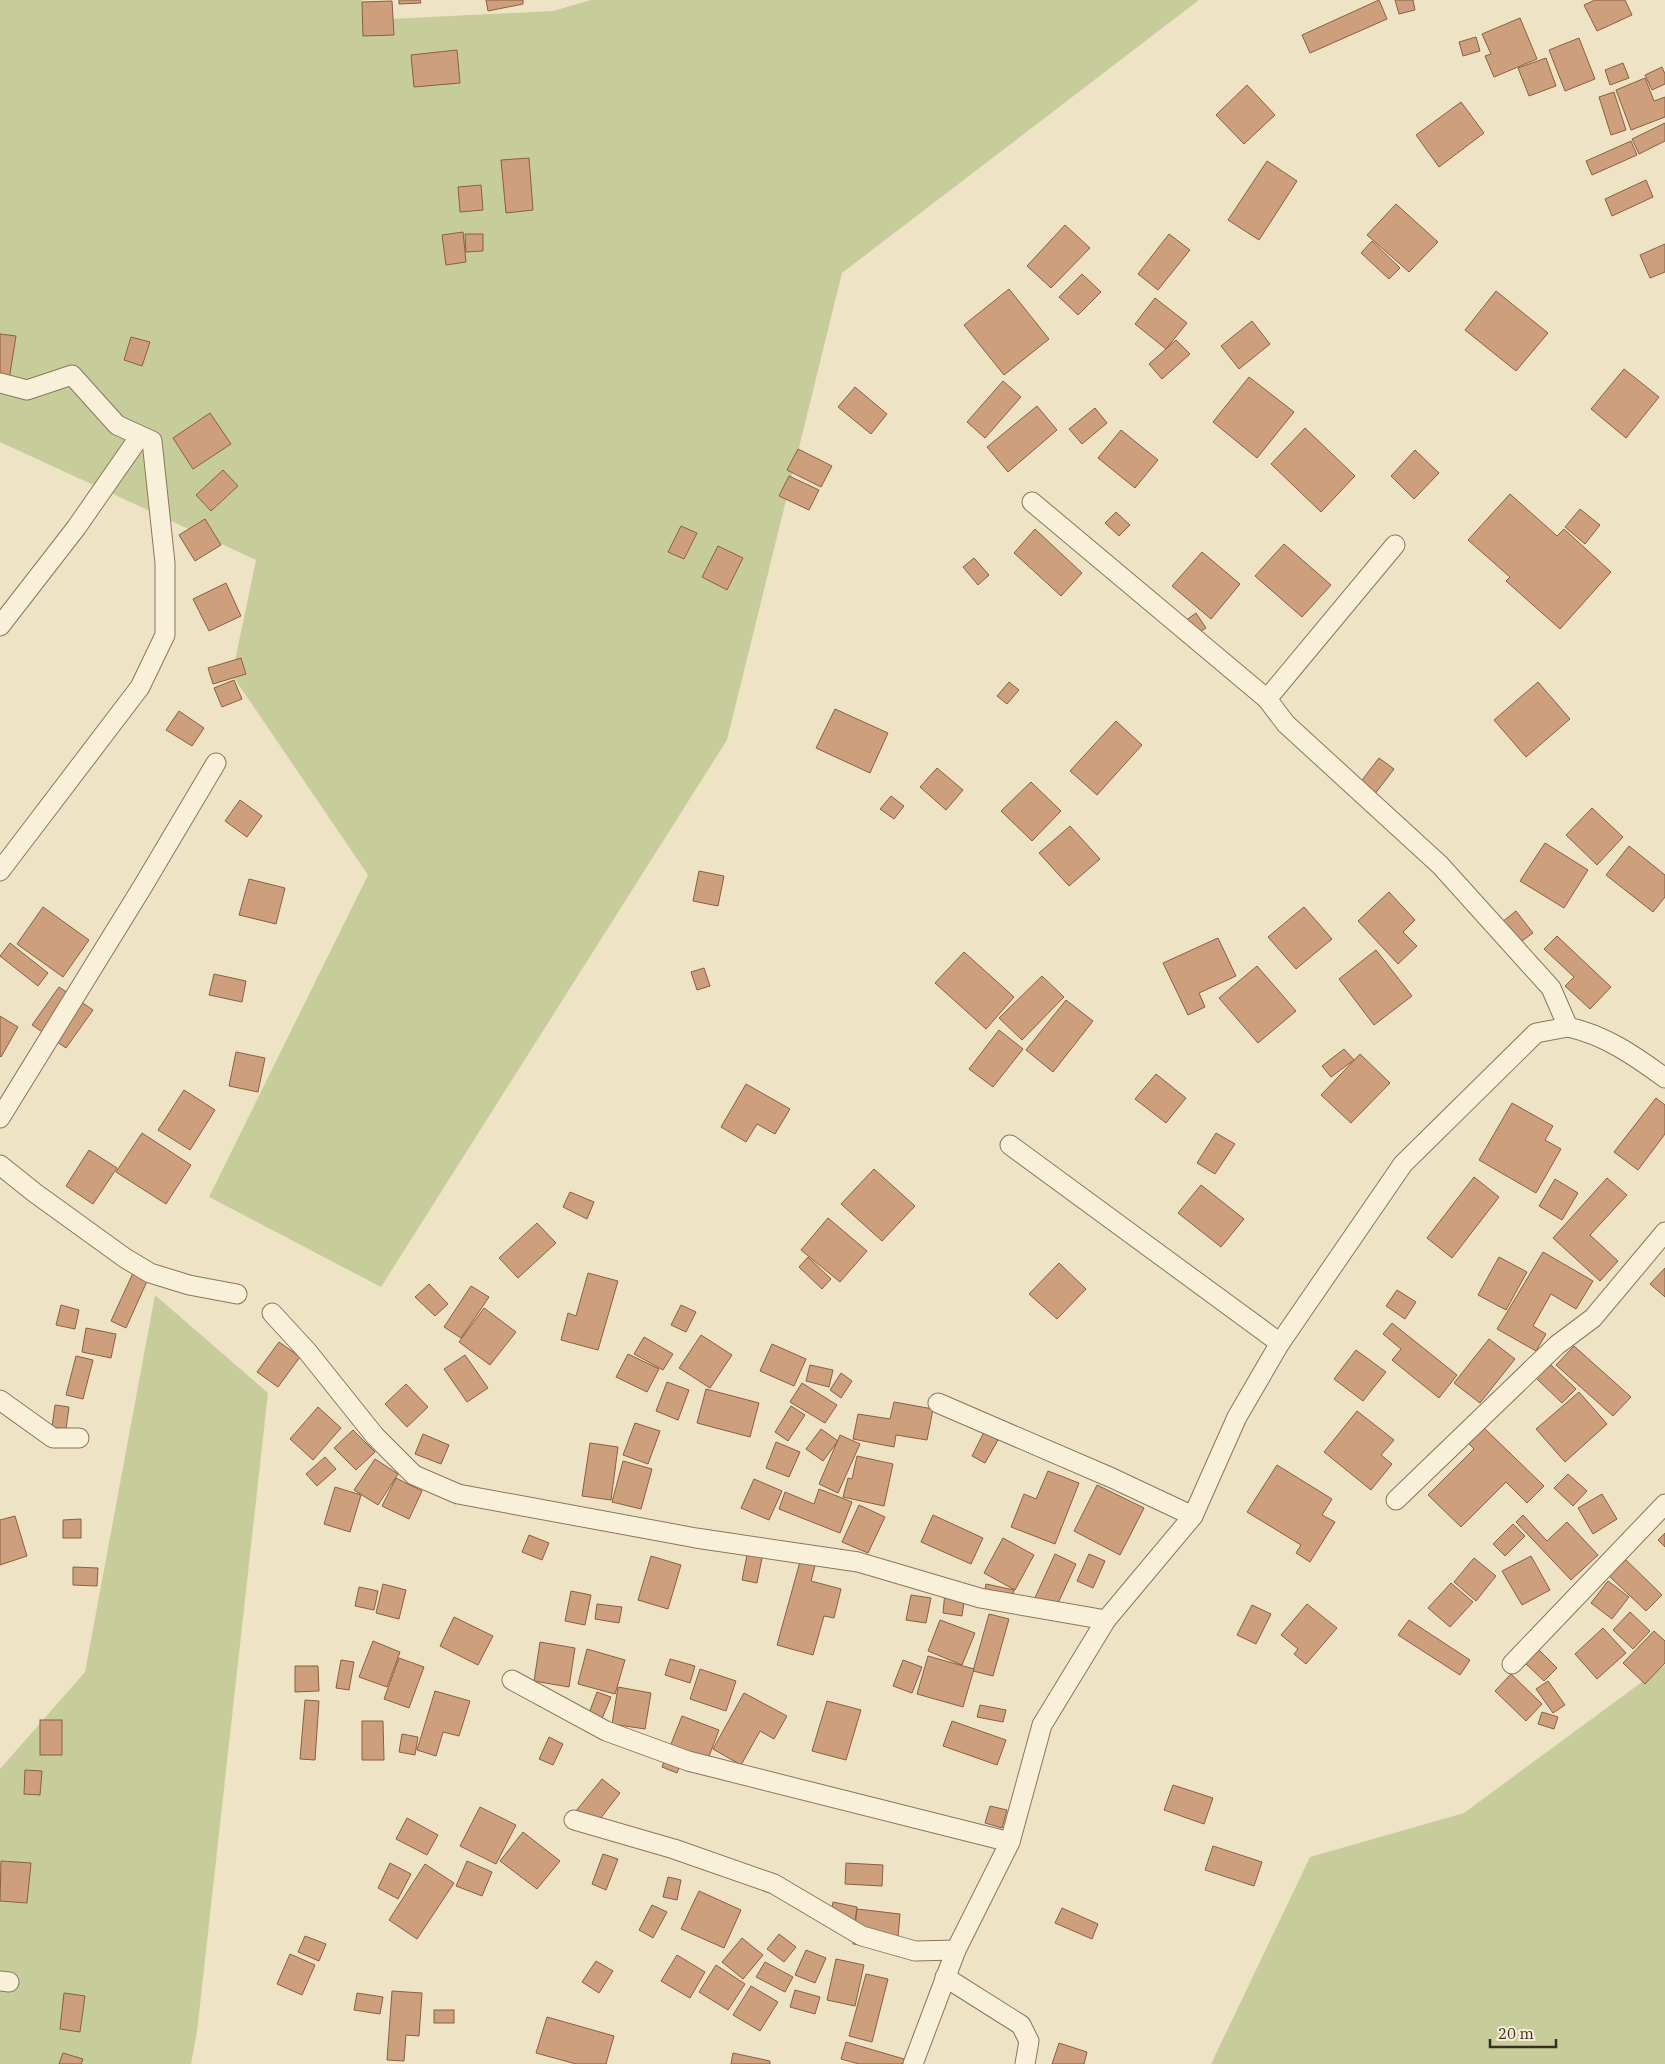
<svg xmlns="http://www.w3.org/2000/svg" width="1665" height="2064" viewBox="0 0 1665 2064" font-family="'IBM Plex Serif',serif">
	<rect width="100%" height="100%" fill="#efe3c6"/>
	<g fill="#c7cd9a">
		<polygon points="0,0 361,0 390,19 553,11 591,0 1199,0 842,273 727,740 381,1287 209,1197 368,875 232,675 256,560 0,442"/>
		<polygon points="155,1295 268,1393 197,2032 191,2064 0,2064 0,1769 85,1672"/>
		<polygon points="1665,1665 1665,2064 1211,2064 1310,1857 1464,1813"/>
	</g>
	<g fill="#cd9f7c" stroke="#8a5f41">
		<polygon points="399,0 420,0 421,3 399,4"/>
		<polygon points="486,0 523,0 523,4 488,11"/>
		<polygon points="1379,0 1387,19 1310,53 1302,35"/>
		<polygon points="1395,0 1413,0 1415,10 1399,14"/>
		<polygon points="1595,0 1625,0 1632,15 1597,31 1584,5"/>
		<polygon points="392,1 394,35 363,36 362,2"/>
		<polygon points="1520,18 1537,59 1494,77 1485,56 1491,54 1482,34"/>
		<polygon points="1476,37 1480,51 1463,56 1459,42"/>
		<polygon points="1579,38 1595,79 1565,91 1549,50"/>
		<polygon points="457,50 460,83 414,87 411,55"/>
		<polygon points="1546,58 1556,86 1529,96 1518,68"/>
		<polygon points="1623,63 1629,78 1610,85 1605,70"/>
		<polygon points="1662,67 1665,74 1665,84 1652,90 1645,75"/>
		<polygon points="1645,78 1654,101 1665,97 1665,117 1631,130 1616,90"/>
		<polygon points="1247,85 1275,115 1244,144 1216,115"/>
		<polygon points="1614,92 1626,130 1611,135 1599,97"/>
		<polygon points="1461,102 1484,133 1439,167 1416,135"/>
		<polygon points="1665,123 1665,141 1639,154 1632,139"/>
		<polygon points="1631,141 1637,155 1592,175 1586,161"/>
		<polygon points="529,158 533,210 506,213 501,160"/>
		<polygon points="1267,161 1297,181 1259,240 1228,220"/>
		<polygon points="1646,180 1653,197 1612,216 1605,199"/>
		<polygon points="481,185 483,210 460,212 458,187"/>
		<polygon points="1396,204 1438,242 1409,272 1367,235"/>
		<polygon points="1065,225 1090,248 1051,288 1027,266"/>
		<polygon points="463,232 466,262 446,265 442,235"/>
		<polygon points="465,234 483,234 483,251 466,252"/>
		<polygon points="1169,234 1190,250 1158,290 1138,274"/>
		<polygon points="1372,241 1400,268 1389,279 1361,253"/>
		<polygon points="1665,244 1665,272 1650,278 1640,255"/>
		<polygon points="1082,274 1101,292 1078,315 1059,297"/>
		<polygon points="1009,289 1049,339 1004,375 964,325"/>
		<polygon points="1496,291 1548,333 1516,371 1465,330"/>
		<polygon points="1155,298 1187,323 1166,349 1135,324"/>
		<polygon points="1252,321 1270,344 1239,369 1221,346"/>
		<polygon points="0,334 16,336 8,386 0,385"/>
		<polygon points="131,337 150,342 142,366 124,360"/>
		<polygon points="1176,340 1190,354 1162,379 1149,364"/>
		<polygon points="1624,369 1659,397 1626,438 1591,409"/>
		<polygon points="1249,377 1294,412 1257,458 1213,422"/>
		<polygon points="1003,381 1021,397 985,438 967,422"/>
		<polygon points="855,387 887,414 871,434 838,407"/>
		<polygon points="1037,406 1057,430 1008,472 987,447"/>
		<polygon points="1095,408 1107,423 1082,444 1069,429"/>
		<polygon points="210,413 231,444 193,469 173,438"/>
		<polygon points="1305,428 1355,476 1321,512 1271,464"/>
		<polygon points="1121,430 1158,460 1135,488 1098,458"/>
		<polygon points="798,449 832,466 821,487 787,470"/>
		<polygon points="1415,450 1439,473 1414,499 1391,476"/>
		<polygon points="223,470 238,486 211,511 196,495"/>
		<polygon points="789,476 819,490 809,510 779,496"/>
		<polygon points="1510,494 1557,536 1564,529 1611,572 1560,629 1506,581 1510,577 1468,540"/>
		<polygon points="1580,509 1600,525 1585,544 1565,527"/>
		<polygon points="1116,512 1130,525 1119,536 1105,523"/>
		<polygon points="205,519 221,545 195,561 179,535"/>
		<polygon points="681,526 697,533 684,559 668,552"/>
		<polygon points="1035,529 1082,573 1061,596 1014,553"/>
		<polygon points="1284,544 1331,585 1302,617 1255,576"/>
		<polygon points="718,546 743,558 727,590 702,577"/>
		<polygon points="1202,552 1240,584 1211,619 1172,586"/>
		<polygon points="974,558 989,575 978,585 963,567"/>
		<polygon points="226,583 241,616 209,631 193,599"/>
		<polygon points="1196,613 1206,628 1194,635 1185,621"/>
		<polygon points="241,658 246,674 213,684 208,668"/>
		<polygon points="234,680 242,699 222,707 214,688"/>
		<polygon points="1009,682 1019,690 1007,704 997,696"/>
		<polygon points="1538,682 1570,719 1526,757 1494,720"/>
		<polygon points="835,709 888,733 870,773 816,748"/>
		<polygon points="179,711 204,728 192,746 166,730"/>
		<polygon points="1116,721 1142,745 1097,795 1070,771"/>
		<polygon points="1379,758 1394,769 1374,795 1359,784"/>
		<polygon points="937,768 963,790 946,810 920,787"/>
		<polygon points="1031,782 1061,811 1032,841 1001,811"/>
		<polygon points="891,796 904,806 894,819 880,809"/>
		<polygon points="240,800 262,816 247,837 225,821"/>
		<polygon points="1592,808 1623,837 1597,865 1566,835"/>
		<polygon points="1070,826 1100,859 1069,886 1039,853"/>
		<polygon points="1545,843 1588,870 1564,908 1520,881"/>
		<polygon points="1629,846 1665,875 1665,897 1653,912 1606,875"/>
		<polygon points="699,871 724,876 718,906 693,901"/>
		<polygon points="249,879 285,888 276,924 239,915"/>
		<polygon points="1389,892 1415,920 1403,932 1417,946 1398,964 1358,921"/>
		<polygon points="43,907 89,940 63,977 17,944"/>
		<polygon points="1304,907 1332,939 1296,969 1268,937"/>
		<polygon points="1516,911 1533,933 1519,943 1502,922"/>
		<polygon points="1557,936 1611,987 1590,1009 1565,986 1574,977 1544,949"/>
		<polygon points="1218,938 1236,976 1199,993 1205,1007 1188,1015 1163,963"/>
		<polygon points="10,943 48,973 38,986 0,956"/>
		<polygon points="1376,950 1412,996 1374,1025 1339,979"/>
		<polygon points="964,952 1014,997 986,1029 935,983"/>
		<polygon points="1257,966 1296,1011 1258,1043 1219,998"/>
		<polygon points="704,968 710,986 697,990 691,972"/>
		<polygon points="214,974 246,981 242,1002 209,995"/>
		<polygon points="1042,976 1064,997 1022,1040 999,1018"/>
		<polygon points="59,987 93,1010 66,1048 32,1025"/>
		<polygon points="1066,1000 1093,1021 1053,1072 1026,1050"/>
		<polygon points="0,1016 18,1027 1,1057 0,1056"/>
		<polygon points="999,1030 1023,1049 993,1087 969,1069"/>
		<polygon points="1344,1049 1354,1060 1331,1077 1322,1066"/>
		<polygon points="236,1052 265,1058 258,1092 229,1086"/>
		<polygon points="1360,1054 1390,1083 1351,1123 1321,1095"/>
		<polygon points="1156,1074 1186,1098 1166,1123 1135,1099"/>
		<polygon points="746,1084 790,1109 775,1134 757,1124 746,1142 721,1127"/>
		<polygon points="184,1090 215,1110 190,1150 158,1130"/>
		<polygon points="1656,1098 1665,1105 1665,1134 1638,1170 1614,1152"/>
		<polygon points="1512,1103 1553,1126 1545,1140 1561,1149 1536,1193 1479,1160"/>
		<polygon points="142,1133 191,1165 166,1204 116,1172"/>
		<polygon points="1216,1133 1235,1144 1215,1174 1197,1163"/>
		<polygon points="89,1150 117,1168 93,1204 66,1186"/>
		<polygon points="874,1169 915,1206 882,1241 841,1204"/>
		<polygon points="1474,1177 1499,1197 1452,1258 1427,1238"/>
		<polygon points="1607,1178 1627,1195 1590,1235 1618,1261 1600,1281 1553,1238"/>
		<polygon points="1555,1179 1578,1193 1562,1220 1539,1206"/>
		<polygon points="1201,1185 1244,1219 1221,1247 1178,1213"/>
		<polygon points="570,1192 594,1202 587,1219 563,1207"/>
		<polygon points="828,1218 867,1251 840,1282 801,1250"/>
		<polygon points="537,1223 556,1243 518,1278 499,1258"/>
		<polygon points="1543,1252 1593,1281 1576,1309 1551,1294 1533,1326 1546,1334 1536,1351 1497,1329"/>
		<polygon points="808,1257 831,1279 822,1289 799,1267"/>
		<polygon points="1499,1257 1527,1272 1506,1310 1478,1295"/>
		<polygon points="1059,1263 1086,1289 1057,1319 1029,1294"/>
		<polygon points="1665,1268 1665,1297 1650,1284"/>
		<polygon points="133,1273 148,1279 126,1328 111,1321"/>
		<polygon points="588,1273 618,1281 598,1350 561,1340 568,1313 576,1316"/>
		<polygon points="429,1284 448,1304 435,1316 415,1297"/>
		<polygon points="471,1286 489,1297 461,1338 444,1327"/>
		<polygon points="1397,1290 1416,1302 1405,1319 1386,1306"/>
		<polygon points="61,1305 79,1310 75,1329 56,1325"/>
		<polygon points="681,1305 696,1312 686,1332 671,1325"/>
		<polygon points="484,1308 516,1332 490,1365 459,1342"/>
		<polygon points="1392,1323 1457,1375 1439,1398 1392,1360 1401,1349 1383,1334"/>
		<polygon points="86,1328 116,1334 111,1358 82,1352"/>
		<polygon points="701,1335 732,1355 710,1388 679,1368"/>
		<polygon points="644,1337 673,1354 663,1370 634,1354"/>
		<polygon points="1489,1339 1515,1359 1480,1403 1454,1383"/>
		<polygon points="279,1342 300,1357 278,1387 257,1372"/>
		<polygon points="772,1344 806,1359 794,1386 760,1371"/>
		<polygon points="1574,1346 1631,1397 1613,1416 1556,1365"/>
		<polygon points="1356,1350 1386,1372 1363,1401 1334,1379"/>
		<polygon points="628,1354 659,1369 647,1392 616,1377"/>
		<polygon points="465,1355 488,1388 467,1402 444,1369"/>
		<polygon points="76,1356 93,1360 83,1399 66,1395"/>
		<polygon points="1550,1364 1576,1389 1562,1403 1536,1378"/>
		<polygon points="810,1365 833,1370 829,1387 806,1381"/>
		<polygon points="841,1373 852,1381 841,1398 830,1390"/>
		<polygon points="667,1382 689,1390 678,1420 656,1411"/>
		<polygon points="802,1383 837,1405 825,1423 790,1402"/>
		<polygon points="406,1384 428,1407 407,1427 385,1404"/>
		<polygon points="706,1389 759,1403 750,1437 697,1423"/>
		<polygon points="1579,1392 1607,1424 1565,1462 1536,1429"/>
		<polygon points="894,1402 933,1409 927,1440 896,1435 894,1447 853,1439 858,1414 890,1419"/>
		<polygon points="55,1405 69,1407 66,1429 52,1427"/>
		<polygon points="791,1406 805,1415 788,1441 775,1432"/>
		<polygon points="318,1407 341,1428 313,1460 290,1439"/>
		<polygon points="1357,1411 1394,1440 1381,1455 1392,1464 1371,1490 1324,1452"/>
		<polygon points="635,1423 660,1431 648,1464 623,1455"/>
		<polygon points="1483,1427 1544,1486 1527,1503 1506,1482 1461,1527 1428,1495 1474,1449 1468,1443"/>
		<polygon points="821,1429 838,1441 823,1461 806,1449"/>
		<polygon points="353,1430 375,1452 356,1470 334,1448"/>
		<polygon points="984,1432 998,1440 985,1463 972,1456"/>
		<polygon points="423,1434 449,1445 441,1464 415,1454"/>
		<polygon points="840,1435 860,1444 838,1493 819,1484"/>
		<polygon points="776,1442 800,1452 789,1477 766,1468"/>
		<polygon points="590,1443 618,1447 611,1500 582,1496"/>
		<polygon points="857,1456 893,1464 884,1506 843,1497 848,1478 852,1479"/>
		<polygon points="325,1457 336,1469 317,1486 306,1474"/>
		<polygon points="375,1459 398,1474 378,1505 354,1490"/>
		<polygon points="623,1461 652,1469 641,1509 612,1502"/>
		<polygon points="1277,1465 1332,1499 1322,1515 1335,1522 1310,1562 1296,1553 1301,1545 1247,1512"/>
		<polygon points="1048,1471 1079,1483 1055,1544 1011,1527 1024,1494 1036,1499"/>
		<polygon points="1568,1474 1587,1491 1573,1506 1554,1488"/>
		<polygon points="396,1478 422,1491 409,1519 382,1506"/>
		<polygon points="754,1479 782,1491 769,1520 741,1508"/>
		<polygon points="1097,1485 1144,1508 1120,1555 1074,1531"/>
		<polygon points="335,1487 361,1495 350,1532 324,1524"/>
		<polygon points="819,1489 852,1502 840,1533 779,1509 785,1492 814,1504"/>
		<polygon points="1602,1494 1617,1519 1593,1534 1578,1508"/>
		<polygon points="859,1505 885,1517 868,1553 842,1542"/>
		<polygon points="933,1515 983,1538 971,1564 921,1542"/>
		<polygon points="1523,1515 1547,1541 1567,1522 1598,1555 1571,1580 1516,1522"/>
		<polygon points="15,1516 27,1556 0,1565 0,1520"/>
		<polygon points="81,1519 81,1538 63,1538 63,1520"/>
		<polygon points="1513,1524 1525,1536 1505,1556 1493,1544"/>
		<polygon points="1665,1533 1665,1547 1658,1540"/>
		<polygon points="529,1535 549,1543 542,1560 522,1552"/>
		<polygon points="1003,1538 1034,1555 1015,1590 984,1573"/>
		<polygon points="749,1545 764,1548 757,1583 742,1580"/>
		<polygon points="1055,1554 1076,1564 1054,1612 1033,1602"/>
		<polygon points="1089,1554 1105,1561 1093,1588 1077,1581"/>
		<polygon points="651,1556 681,1565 668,1609 638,1600"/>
		<polygon points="1531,1556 1550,1590 1522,1605 1502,1571"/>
		<polygon points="801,1558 816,1562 811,1581 841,1589 834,1618 824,1616 813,1655 777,1645"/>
		<polygon points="1474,1558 1496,1576 1476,1601 1454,1582"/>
		<polygon points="1624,1558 1662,1595 1646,1611 1608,1575"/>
		<polygon points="73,1567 98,1568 97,1586 73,1585"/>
		<polygon points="1608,1581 1629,1597 1612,1619 1591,1603"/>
		<polygon points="1451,1583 1473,1602 1450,1627 1428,1608"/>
		<polygon points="383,1584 406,1590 399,1619 376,1613"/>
		<polygon points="986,1584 1014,1590 1010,1606 983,1600"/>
		<polygon points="359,1587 378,1591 374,1610 355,1606"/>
		<polygon points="571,1591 591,1595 585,1625 565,1621"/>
		<polygon points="945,1592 965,1595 962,1616 943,1613"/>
		<polygon points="911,1595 931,1598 926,1623 906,1620"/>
		<polygon points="597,1604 622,1607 619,1623 595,1619"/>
		<polygon points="1307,1604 1337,1628 1306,1664 1294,1654 1298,1649 1281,1635"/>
		<polygon points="1252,1605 1271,1614 1256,1644 1237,1635"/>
		<polygon points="1630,1612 1650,1631 1633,1649 1613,1630"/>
		<polygon points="989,1614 1009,1619 993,1676 973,1671"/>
		<polygon points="454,1617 493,1636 478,1665 440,1646"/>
		<polygon points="940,1620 975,1633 962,1665 928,1651"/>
		<polygon points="1409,1620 1470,1660 1460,1675 1398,1635"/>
		<polygon points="1603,1628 1626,1653 1597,1679 1575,1654"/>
		<polygon points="1654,1631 1665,1641 1665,1663 1645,1684 1623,1663"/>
		<polygon points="373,1641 400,1652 387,1687 359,1677"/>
		<polygon points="540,1642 575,1648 569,1687 534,1681"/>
		<polygon points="587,1649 625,1660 615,1694 578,1684"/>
		<polygon points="1538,1649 1557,1668 1544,1681 1524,1662"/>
		<polygon points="928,1656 974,1669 963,1707 917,1694"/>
		<polygon points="399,1658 424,1667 409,1708 384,1699"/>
		<polygon points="670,1659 695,1666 690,1683 665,1675"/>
		<polygon points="341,1660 354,1662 349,1690 336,1688"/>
		<polygon points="903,1660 922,1667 912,1693 893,1686"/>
		<polygon points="295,1666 318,1666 319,1691 295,1692"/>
		<polygon points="700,1669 736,1681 726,1711 690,1699"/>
		<polygon points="1511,1674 1542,1704 1526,1721 1495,1691"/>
		<polygon points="1548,1681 1565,1705 1553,1713 1536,1689"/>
		<polygon points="618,1687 651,1693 645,1729 612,1724"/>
		<polygon points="435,1691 470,1701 459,1736 443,1732 436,1756 417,1750"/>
		<polygon points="597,1692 611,1697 601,1721 588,1716"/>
		<polygon points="744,1693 787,1716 774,1739 760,1731 741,1765 713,1749"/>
		<polygon points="305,1700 319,1701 315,1760 300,1759"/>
		<polygon points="827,1701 861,1710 846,1760 812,1751"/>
		<polygon points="980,1705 1006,1710 1003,1722 977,1717"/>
		<polygon points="1542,1712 1558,1717 1554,1729 1538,1724"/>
		<polygon points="682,1716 719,1730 706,1764 684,1756 677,1773 662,1767"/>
		<rect x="40" y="1720" width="22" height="35"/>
		<polygon points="362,1721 383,1721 384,1760 362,1760"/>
		<polygon points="952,1721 1006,1740 997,1765 943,1746"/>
		<polygon points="402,1734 418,1737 415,1755 399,1752"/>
		<polygon points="549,1737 563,1744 553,1765 539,1759"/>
		<polygon points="25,1770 42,1771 40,1795 24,1794"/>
		<polygon points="602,1779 620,1793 590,1832 571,1817"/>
		<polygon points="1173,1785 1213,1798 1204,1824 1164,1810"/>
		<polygon points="990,1806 1007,1810 1002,1828 985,1823"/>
		<polygon points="480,1807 516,1825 496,1864 460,1846"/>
		<polygon points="407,1818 438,1835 427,1855 396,1839"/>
		<polygon points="523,1832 560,1861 537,1889 500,1861"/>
		<polygon points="1213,1846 1262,1862 1254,1886 1205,1870"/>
		<polygon points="603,1854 618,1859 606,1890 592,1884"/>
		<polygon points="1,1861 31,1863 27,1903 0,1901"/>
		<polygon points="467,1861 492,1872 482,1896 456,1886"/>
		<polygon points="390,1863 411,1874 398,1899 378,1888"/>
		<polygon points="846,1863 883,1865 882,1886 845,1884"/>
		<polygon points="425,1864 454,1883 417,1939 389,1920"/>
		<polygon points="668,1877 681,1880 677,1900 663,1897"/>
		<polygon points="699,1891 741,1910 724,1948 681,1929"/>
		<polygon points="833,1902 857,1907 855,1922 830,1917"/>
		<polygon points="652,1905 667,1912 653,1938 639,1930"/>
		<polygon points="1062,1908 1098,1924 1092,1939 1055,1923"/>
		<polygon points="857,1909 900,1914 897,1949 853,1944"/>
		<polygon points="779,1934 796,1947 784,1962 767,1949"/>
		<polygon points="305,1936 326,1944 319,1961 298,1952"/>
		<polygon points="742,1938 763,1955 743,1979 722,1962"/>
		<polygon points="806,1950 826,1958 815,1983 795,1975"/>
		<polygon points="290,1954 315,1965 302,1995 277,1984"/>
		<polygon points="677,1955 705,1972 690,1998 661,1981"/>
		<polygon points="836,1959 864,1965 855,2006 827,2000"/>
		<polygon points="596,1961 613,1971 599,1993 582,1982"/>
		<polygon points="765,1962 793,1977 785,1992 756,1977"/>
		<polygon points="716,1965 745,1984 728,2010 699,1992"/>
		<polygon points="866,1974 888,1979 872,2042 849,2036"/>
		<polygon points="751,1986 778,2002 760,2031 733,2015"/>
		<polygon points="795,1990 820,1997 815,2014 790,2007"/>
		<polygon points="392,1991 422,1993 419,2036 406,2035 404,2061 387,2060"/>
		<polygon points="64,1993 85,1996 80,2032 60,2029"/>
		<polygon points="357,1993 383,1997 380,2014 354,2010"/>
		<rect x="434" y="2010" width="20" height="13"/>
		<polygon points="547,2017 614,2036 606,2064 576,2064 536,2053"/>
		<polygon points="846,2042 904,2059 903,2064 859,2064 841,2059"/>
		<polygon points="1059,2043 1087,2052 1084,2064 1052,2064"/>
		<polygon points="63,2053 83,2059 81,2064 59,2064"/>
		<polygon points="733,2053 770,2061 770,2064 731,2064"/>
	</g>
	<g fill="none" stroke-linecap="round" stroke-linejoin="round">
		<g stroke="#8b755c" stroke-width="21">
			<g id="street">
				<polyline points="0,383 27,390 72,375 117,425 152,441 165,563 165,635 140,687 0,871"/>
				<polyline points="1032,502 1267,699"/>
				<path d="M1395 545 1267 699 1286 724 1440 865 1551 988 1568 1027C1605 1035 1635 1056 1665 1078"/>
				<polyline points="0,626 76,528 140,436"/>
				<polyline points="0,1118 143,886 216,763"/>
				<polyline points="1010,1145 1280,1343"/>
				<polyline points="0,1165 35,1193 125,1258 150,1273 189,1285 237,1294"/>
				<polyline points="272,1313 307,1351 375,1436 414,1475 458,1494 696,1538 858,1562 980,1598 1106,1620"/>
				<polyline points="0,1400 53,1438 79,1438"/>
				<polyline points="938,1403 1112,1478 1193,1516"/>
				<polyline points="1396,1500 1557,1345 1593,1318 1665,1232"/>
				<polyline points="1512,1664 1665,1504"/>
				<polyline points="512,1680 606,1731 688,1761 1010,1842"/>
				<polyline points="574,1820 674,1849 774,1884 862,1936 915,1951 956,1950"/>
				<polyline points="945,1977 1021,2025 1029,2041 1025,2064"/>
				<polyline points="0,1981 9,1982"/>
				<polyline points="913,2064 956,1950 1010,1842 1042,1725 1106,1620 1193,1516 1237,1417 1280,1343 1403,1164 1536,1033 1568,1027"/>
			</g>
		</g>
		<use href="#street" stroke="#f9f0da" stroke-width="19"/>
	</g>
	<path d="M1490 2039v8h66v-8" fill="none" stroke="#3b2d1f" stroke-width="2.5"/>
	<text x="1498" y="2039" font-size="15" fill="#3b2d1f" stroke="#f6edd6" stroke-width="4" paint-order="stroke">20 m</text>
</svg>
